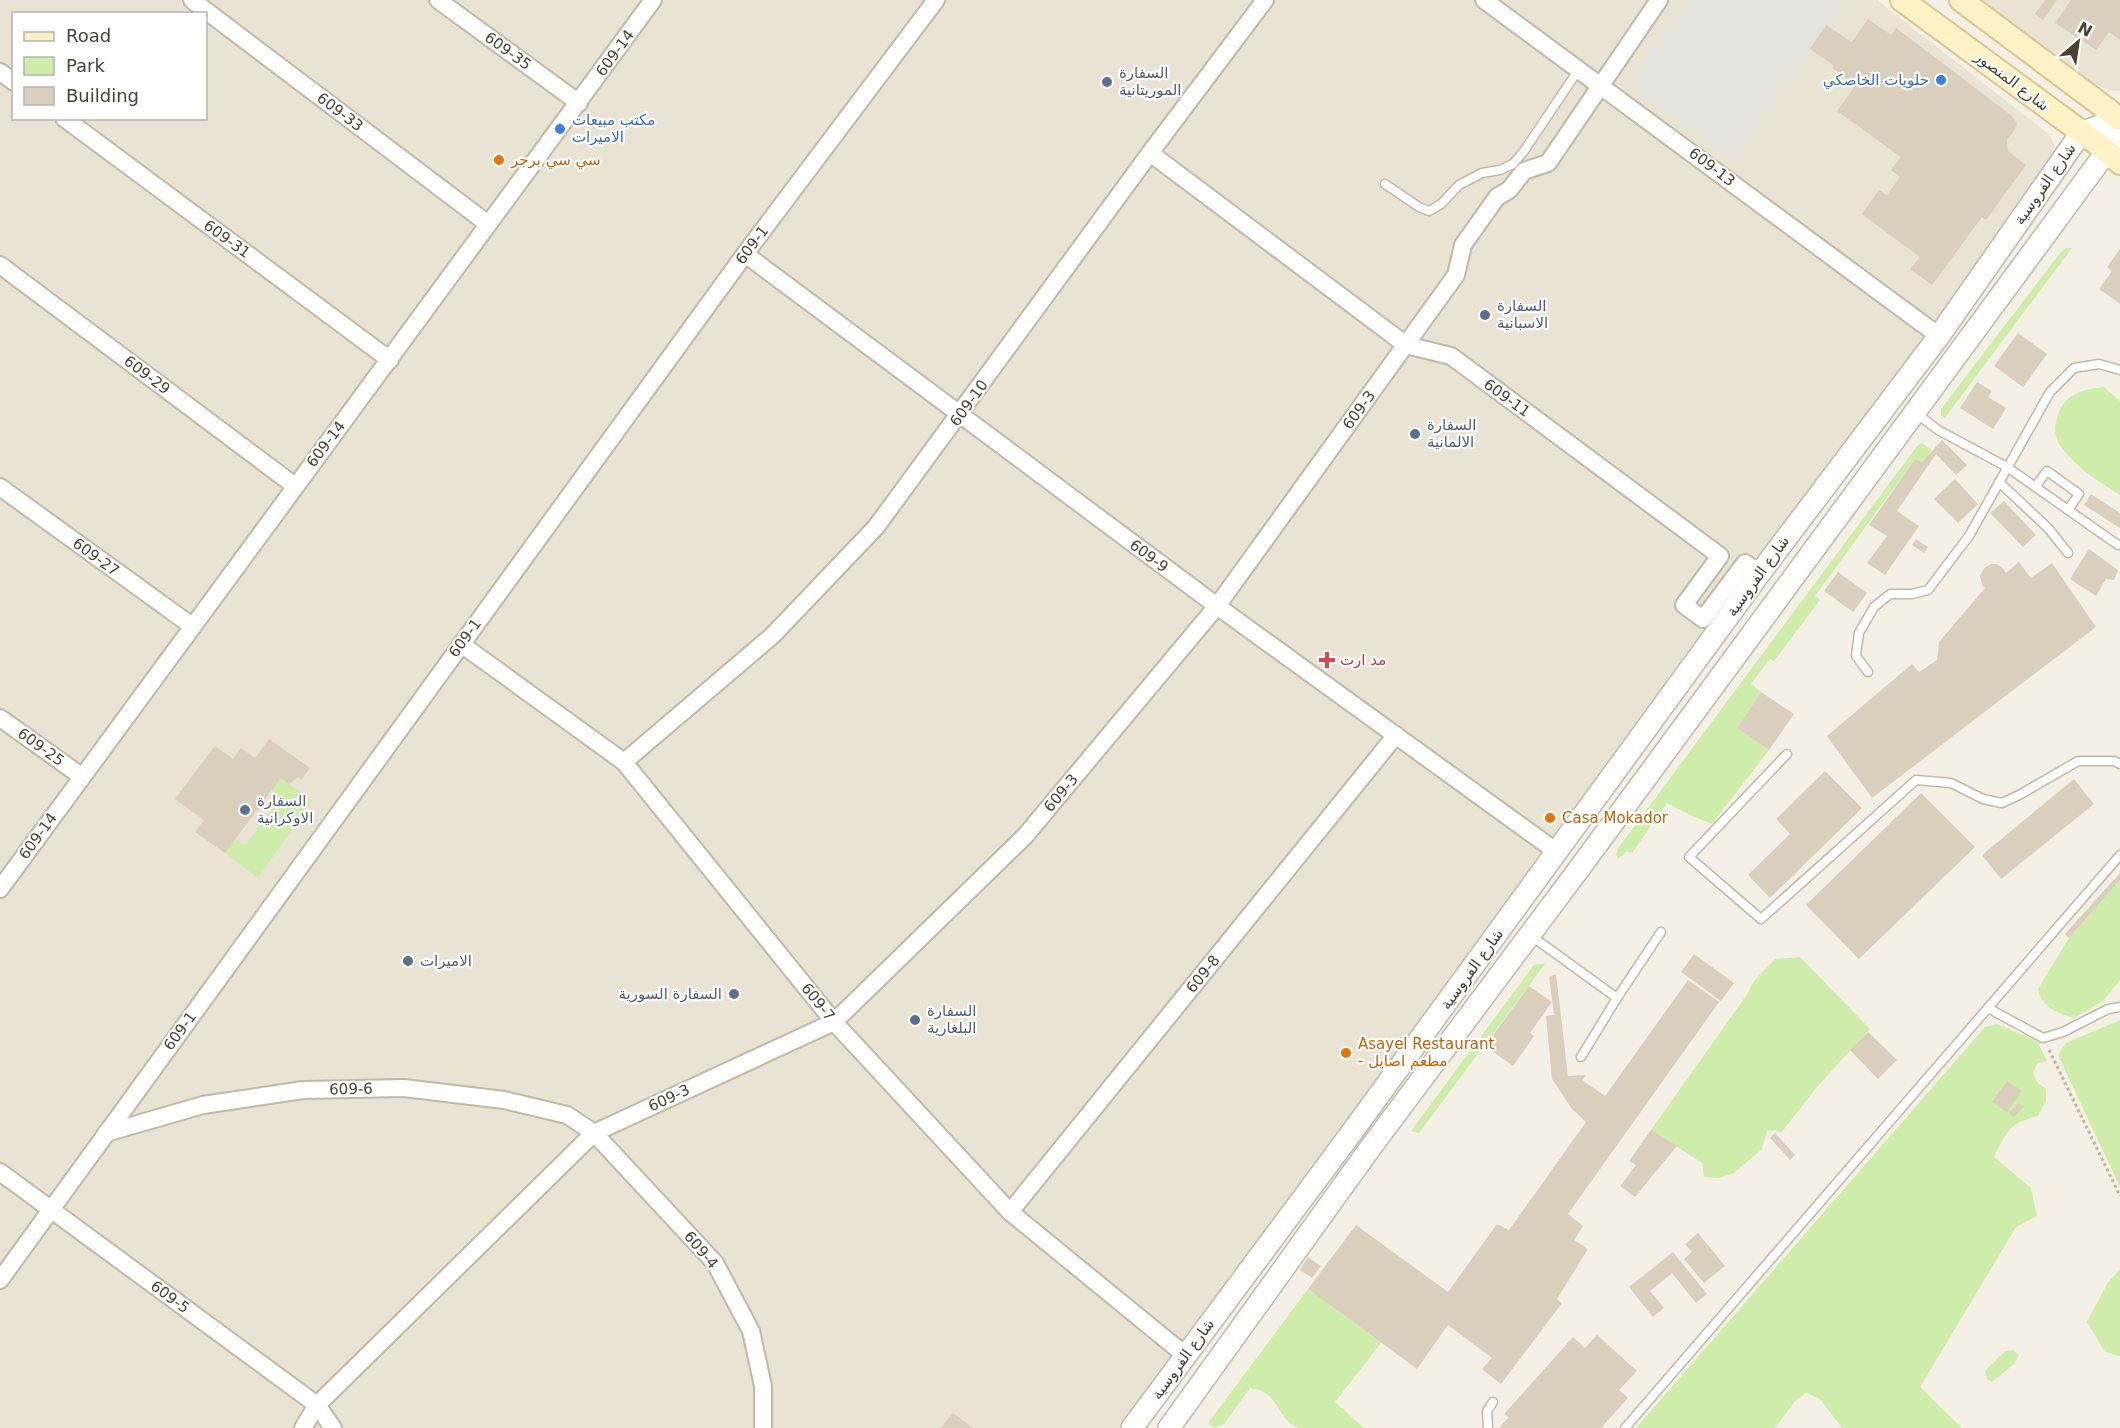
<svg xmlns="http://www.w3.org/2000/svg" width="2120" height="1428" viewBox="0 0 2120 1428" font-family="'DejaVu Sans',Cairo,sans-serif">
	<rect width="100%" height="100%" fill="#f5f0e6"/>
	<g fill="#e9e3d3" fill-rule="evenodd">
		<path d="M0 0H1877L2050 135 2055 147V156L2054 168 1125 1428H0ZM14 14H206V118H14Z"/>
		<polygon points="1975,0 2120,0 2120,91 2110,91 2082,78"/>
	</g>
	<g fill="#ceedab">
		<polygon points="2066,248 2072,248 1945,418 1941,416 1941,409 2060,253"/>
		<path d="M2104 387 2120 401V495C2099 482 2077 468 2062 448 2056 442 2054 430 2056 422 2061 396 2080 389 2104 387Z"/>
		<polygon points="1922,443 1932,450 1922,462 1913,462 1815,596 1820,600 1774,661 1770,659 1751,684 1761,692 1737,728 1769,750 1712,824 1692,816 1667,803 1632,853 1627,851 1618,859 1616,855 1618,848 1917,446"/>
		<polygon points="281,778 312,801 258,878 225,853 235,839 245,846 280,797 271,790"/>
		<path d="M2120 880V980L2103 1001 2074 1018C2059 1014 2040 1006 2038 989L2069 938Z"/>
		<path d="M1800 957 1870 1029 1817 1087 1781 1133 1776 1130 1767 1131 1762 1149 1734 1173 1720 1178 1704 1177 1702 1163 1651 1130 1748 993C1753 978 1765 971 1775 959Z"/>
		<polygon points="1539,964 1545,964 1419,1133 1411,1131 1533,966"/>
		<polygon points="2120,1020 2120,1187 2058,1055 2066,1043"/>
		<path d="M1997 1024 2037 1041 2047 1061 2037 1064 2033 1073 2038 1083 2046 1089V1101L2038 1116C2008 1124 2007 1132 1994 1157L2031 1188 2037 1216 2016 1227 1920 1387 1962 1428H1842L1820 1399 1806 1393 1796 1400 1775 1428H1636L1985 1027Z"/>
		<polygon points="2120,1269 2120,1356 2105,1352 2087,1322 2107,1284"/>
		<path d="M1308 1289 1381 1343 1335 1402 1364 1428C1352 1428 1307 1428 1299 1428 1276 1420 1281 1392 1250 1388L1224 1424 1215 1428 1208 1423Z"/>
		<polygon points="2013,1350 2019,1355 2014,1364 1992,1382 1987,1379 1985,1371 2005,1351"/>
	</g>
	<polygon fill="#e5e3de" points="1691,0 1844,0 1731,157 1629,83"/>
	<g fill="#dacfbd">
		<polygon points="2045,0 2057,0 2043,20 2035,14"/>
		<polygon points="2071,0 2120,0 2120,40 2109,32 2096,50 2055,23"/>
		<polygon points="1868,19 1891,35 1896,28 2012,116 2017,123 2016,127 2007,140 2008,151 2026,165 1986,220 1982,217 1932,285 1910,269 1920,257 1862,214 1879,190 1887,195 1900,177 1891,170 1901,157 1837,111 1856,85 1832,68 1833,65 1810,49 1826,25 1852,42"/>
		<polygon points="2120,249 2120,304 2099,289 2112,271 2107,267"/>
		<polygon points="2018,333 2047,354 2023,387 1994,366"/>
		<polygon points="1977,382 1992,391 1988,397 2006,408 1993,429 1960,408"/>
		<polygon points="1942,440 1967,465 1956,475 1936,454 1897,511 1919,526 1885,575 1867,563 1887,536 1869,525 1913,462 1916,460 1922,462"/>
		<polygon points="1955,479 1978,504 1958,523 1934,499"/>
		<polygon points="2091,494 2120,513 2120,528 2084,505"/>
		<polygon points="2004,501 2036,535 2023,547 1990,513"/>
		<polygon points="1916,539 1928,547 1924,553 1912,545"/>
		<polygon points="2089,549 2118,570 2114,580 2106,579 2096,596 2070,579"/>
		<polygon points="2019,562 2031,578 2052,563 2096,627 1872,798 1827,736 1912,664 1919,672 1937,660 1939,642 1985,588 1982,585 1980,576 1984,568 1991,564 1997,564 2002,567 2006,573"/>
		<polygon points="1838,572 1867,593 1853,612 1824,591"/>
		<polygon points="1761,692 1794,714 1769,750 1737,728"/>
		<polygon points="269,739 310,768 301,780 298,777 289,784 281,778 225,853 195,832 204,820 175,799 215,746 233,759 241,748 255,758"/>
		<polygon points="1825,771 1862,808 1770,898 1748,875 1790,834 1776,819"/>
		<polygon points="2074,779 2094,804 2001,879 1982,855"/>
		<polygon points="1921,793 1975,847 1859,959 1806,905"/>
		<polygon points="2120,873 2120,880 2069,938 2065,934"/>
		<polygon points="1694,954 1734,983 1721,1001 1681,972"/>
		<polygon points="1556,974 1568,1076 1586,1075 1582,1080 1605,1096 1688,980 1719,1002 1568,1214 1583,1226 1574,1240 1588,1249 1557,1299 1562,1303 1501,1384 1482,1369 1492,1358 1448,1325 1417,1369 1308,1289 1356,1225 1448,1292 1497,1224 1509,1230 1586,1122 1572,1109 1552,1079 1546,1016 1554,1015 1549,977"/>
		<polygon points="1529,986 1552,1002 1530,1033 1534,1036 1513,1066 1485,1046"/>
		<polygon points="1868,1032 1897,1060 1878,1079 1850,1050"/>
		<polygon points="2007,1081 2022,1091 2007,1112 1992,1102"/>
		<polygon points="2019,1103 2024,1107 2013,1118 2009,1113"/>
		<polygon points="1651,1130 1677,1146 1635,1197 1620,1186 1636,1165 1629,1161"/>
		<polygon points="1775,1133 1795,1155 1790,1160 1770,1138"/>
		<polygon points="1698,1233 1725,1266 1704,1283 1684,1259 1692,1252 1685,1244"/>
		<polygon points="1673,1252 1707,1294 1696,1303 1672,1273 1650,1291 1664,1308 1653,1317 1629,1287"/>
		<polygon points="1308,1257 1321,1266 1312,1278 1300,1270"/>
		<polygon points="1597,1335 1637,1371 1619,1390 1628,1398 1601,1428 1499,1428 1509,1417 1504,1414 1573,1337 1585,1348"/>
		<polygon points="953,1413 973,1428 941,1428"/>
	</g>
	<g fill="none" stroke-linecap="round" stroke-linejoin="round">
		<g stroke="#c1b9a7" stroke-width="11">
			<g id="service">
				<polyline points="1385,184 1419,207 1429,211 1441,204 1459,185 1482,173 1500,170 1513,164 1524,151 1579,69"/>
				<polyline points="1916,413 1938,430 2007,467 2118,545"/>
				<polyline points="1999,482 2048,528 2068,553"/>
				<polyline points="2035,487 2047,471 2079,494 2068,510"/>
				<polyline points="1868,672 1856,656 1859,633 1874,607 1890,594 1912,594 1928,590 1969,536 2050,392 2074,368 2099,364 2120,370"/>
				<polyline points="1787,754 1689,857 1761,919 1916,780 1951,783 1983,799 2002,803 2021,794 2078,761 2114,761 2120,764"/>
				<polyline points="1530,935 1617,998 1661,932"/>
				<polyline points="1988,1008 2043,1038 2063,1032 2108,1009 2120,1007"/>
				<polyline points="1581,1057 1617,998"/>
				<polyline points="1488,1428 1487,1411 1493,1402"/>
				<polyline points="1625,1428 2120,855"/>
			</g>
		</g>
		<g stroke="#c1b9a7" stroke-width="20">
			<g id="minor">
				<polyline points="192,0 488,224"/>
				<polyline points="438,0 579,103"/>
				<polyline points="1484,0 1939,336"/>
				<polyline points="0,72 14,82"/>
				<polyline points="64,118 390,360"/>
				<polyline points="1150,153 1406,345 1451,356 1720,556 1684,605 1703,619 1745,563 1760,573"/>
				<polyline points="745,254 1217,606 1557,852"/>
				<polyline points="0,265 295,486"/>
				<polyline points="0,487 192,626"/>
				<polyline points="461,644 624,762 834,1022 1010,1212 1185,1355"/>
				<polyline points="0,718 81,776"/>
				<polyline points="624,762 773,635 876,527 1150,153 1265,0"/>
				<polyline points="0,889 653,0"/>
				<polyline points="106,1133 203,1105 303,1090 404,1088 504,1100 567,1115 594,1133 715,1263 751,1331 763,1386 763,1428"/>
				<polyline points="0,1172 317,1405 333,1428"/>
				<polyline points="1010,1212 1396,735"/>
				<polyline points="0,1280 745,254 936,0"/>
				<polyline points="303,1428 317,1405 594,1133 834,1022 1025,836 1217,606 1456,275 1463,245 1497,197 1509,190 1524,171 1548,163 1659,0"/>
			</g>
		</g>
		<g stroke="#c1b9a7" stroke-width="24">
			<g id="tertiary">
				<polyline points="1132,1428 1352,1132 1760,573 1939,336 2081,133 2120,118"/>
				<polyline points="1169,1428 1371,1147 1579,869 2107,151 2120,118"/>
			</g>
		</g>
		<g stroke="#d8c791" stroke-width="26">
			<g id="secondary">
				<polyline points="1902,0 2107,151 2120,163"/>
				<polyline points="1961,0 2120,119"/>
			</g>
		</g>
		<polyline stroke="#c4b597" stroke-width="3" stroke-dasharray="3 3" stroke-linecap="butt" points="2049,1050 2120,1196"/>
		<use href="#service" stroke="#fff" stroke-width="8"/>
		<use href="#minor" stroke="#fff" stroke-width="16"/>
		<use href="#tertiary" stroke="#fff" stroke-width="21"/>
		<use href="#secondary" stroke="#fff2c6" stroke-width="22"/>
	</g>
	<g fill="#3f7fe0" stroke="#fff" stroke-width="2">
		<circle cx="1941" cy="80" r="6"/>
		<circle cx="560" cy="129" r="6"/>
	</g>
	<g fill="#5c6f8a" stroke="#fff" stroke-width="2">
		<circle cx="1107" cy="82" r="6"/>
		<circle cx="1485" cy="315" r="6"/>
		<circle cx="1415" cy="434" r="6"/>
		<circle cx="245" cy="810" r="6"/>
		<circle cx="408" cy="961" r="6"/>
		<circle cx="734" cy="994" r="6"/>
		<circle cx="915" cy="1020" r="6"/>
	</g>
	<g fill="#e8710a" stroke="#fff" stroke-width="2">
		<circle cx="499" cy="160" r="6"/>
		<circle cx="1550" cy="818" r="6"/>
		<circle cx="1346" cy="1053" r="6"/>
	</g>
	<path fill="#e0444e" stroke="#fff" stroke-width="2" d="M1324 651h6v6h6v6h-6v6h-6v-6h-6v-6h6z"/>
	<g text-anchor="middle" stroke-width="4.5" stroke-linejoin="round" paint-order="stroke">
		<g font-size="15" fill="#484134" stroke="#fff">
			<text transform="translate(508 51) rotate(36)" y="5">609-35</text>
			<text transform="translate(615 53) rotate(-54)" y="5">609-14</text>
			<text transform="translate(2012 81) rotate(37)" y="5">شارع المنصور</text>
			<text transform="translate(340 112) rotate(37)" y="5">609-33</text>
			<text transform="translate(1712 167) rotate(37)" y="5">609-13</text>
			<text transform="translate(2045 184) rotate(-55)" y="5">شارع الفروسية</text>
			<text transform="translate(227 239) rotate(36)" y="5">609-31</text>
			<text transform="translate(752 245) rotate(-53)" y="5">609-1</text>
			<text transform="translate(147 375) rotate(37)" y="5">609-29</text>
			<text transform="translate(1507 398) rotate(36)" y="5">609-11</text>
			<text transform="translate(969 403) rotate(-54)" y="5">609-10</text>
			<text transform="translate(1359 410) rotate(-54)" y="5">609-3</text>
			<text transform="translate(326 444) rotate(-53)" y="5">609-14</text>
			<text transform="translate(1149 556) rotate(37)" y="5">609-9</text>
			<text transform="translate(96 557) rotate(36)" y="5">609-27</text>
			<text transform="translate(1758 576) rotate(-54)" y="5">شارع الفروسية</text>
			<text transform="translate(465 638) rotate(-54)" y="5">609-1</text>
			<text transform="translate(41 747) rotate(36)" y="5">609-25</text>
			<text transform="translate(1061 793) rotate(-50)" y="5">609-3</text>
			<text transform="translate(38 836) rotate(-54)" y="5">609-14</text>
			<text transform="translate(1472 969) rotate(-54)" y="5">شارع الفروسية</text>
			<text transform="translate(1203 974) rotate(-51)" y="5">609-8</text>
			<text transform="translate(818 1002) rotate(51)" y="5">609-7</text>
			<text transform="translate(180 1031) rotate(-54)" y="5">609-1</text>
			<text transform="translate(351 1089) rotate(-1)" y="5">609-6</text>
			<text transform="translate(669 1098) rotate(-25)" y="5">609-3</text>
			<text transform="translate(701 1250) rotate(50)" y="5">609-4</text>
			<text transform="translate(170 1297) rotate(36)" y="5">609-5</text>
			<text transform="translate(1183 1359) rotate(-54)" y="5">شارع الفروسية</text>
		</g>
		<g font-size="15" fill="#4e5e75" stroke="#fff" text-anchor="start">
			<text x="1119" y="78">السفارة<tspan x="1119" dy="17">الموريتانية</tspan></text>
			<text x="1497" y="311">السفارة<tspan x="1497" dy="17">الاسبانية</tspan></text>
			<text x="1427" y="430">السفارة<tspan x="1427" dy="17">الالمانية</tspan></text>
			<text x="257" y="806">السفارة<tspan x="257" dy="17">الاوكرانية</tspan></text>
			<text x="420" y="966">الاميرات</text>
			<text x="722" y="999" text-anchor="end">السفارة السورية</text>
			<text x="927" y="1016">السفارة<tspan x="927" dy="17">البلغارية</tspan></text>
		</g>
		<g font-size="15" fill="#366cbe" stroke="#fff" text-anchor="end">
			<text x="1929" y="85">حلويات الخاصكي</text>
			<text x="572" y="125" text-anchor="start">مكتب مبيعات<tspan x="572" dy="17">الاميرات</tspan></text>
		</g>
		<g font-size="15" fill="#c56008" stroke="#fff" text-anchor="start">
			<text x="511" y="165">سي سي برجر</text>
			<text x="1562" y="823">Casa Mokador</text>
			<text x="1358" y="1049">Asayel Restaurant<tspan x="1358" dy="17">- مطعم اصايل</tspan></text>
		</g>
		<g font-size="15" fill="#be3a42" stroke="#fff" text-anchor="start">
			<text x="1340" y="665">مد ارت</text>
		</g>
	</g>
	<rect x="12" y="12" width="195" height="108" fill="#ffffff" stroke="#b6b3ae" stroke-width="1.5"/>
	<rect x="24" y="32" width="30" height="9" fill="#fff2c6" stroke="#b6b3ae" stroke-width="1.5"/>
	<text x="66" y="42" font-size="18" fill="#484134">Road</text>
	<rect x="24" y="57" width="30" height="18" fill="#ceedab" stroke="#b6b3ae" stroke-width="1.5"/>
	<text x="66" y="72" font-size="18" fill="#484134">Park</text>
	<rect x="24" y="87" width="30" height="18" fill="#dacfbd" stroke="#b6b3ae" stroke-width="1.5"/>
	<text x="66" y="102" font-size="18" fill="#484134">Building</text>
	<g transform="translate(2078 42) rotate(29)" stroke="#ffffff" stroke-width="4.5" paint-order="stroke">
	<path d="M0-4.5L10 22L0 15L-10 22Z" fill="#484134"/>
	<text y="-9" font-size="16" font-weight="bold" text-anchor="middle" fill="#484134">N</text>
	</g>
</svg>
